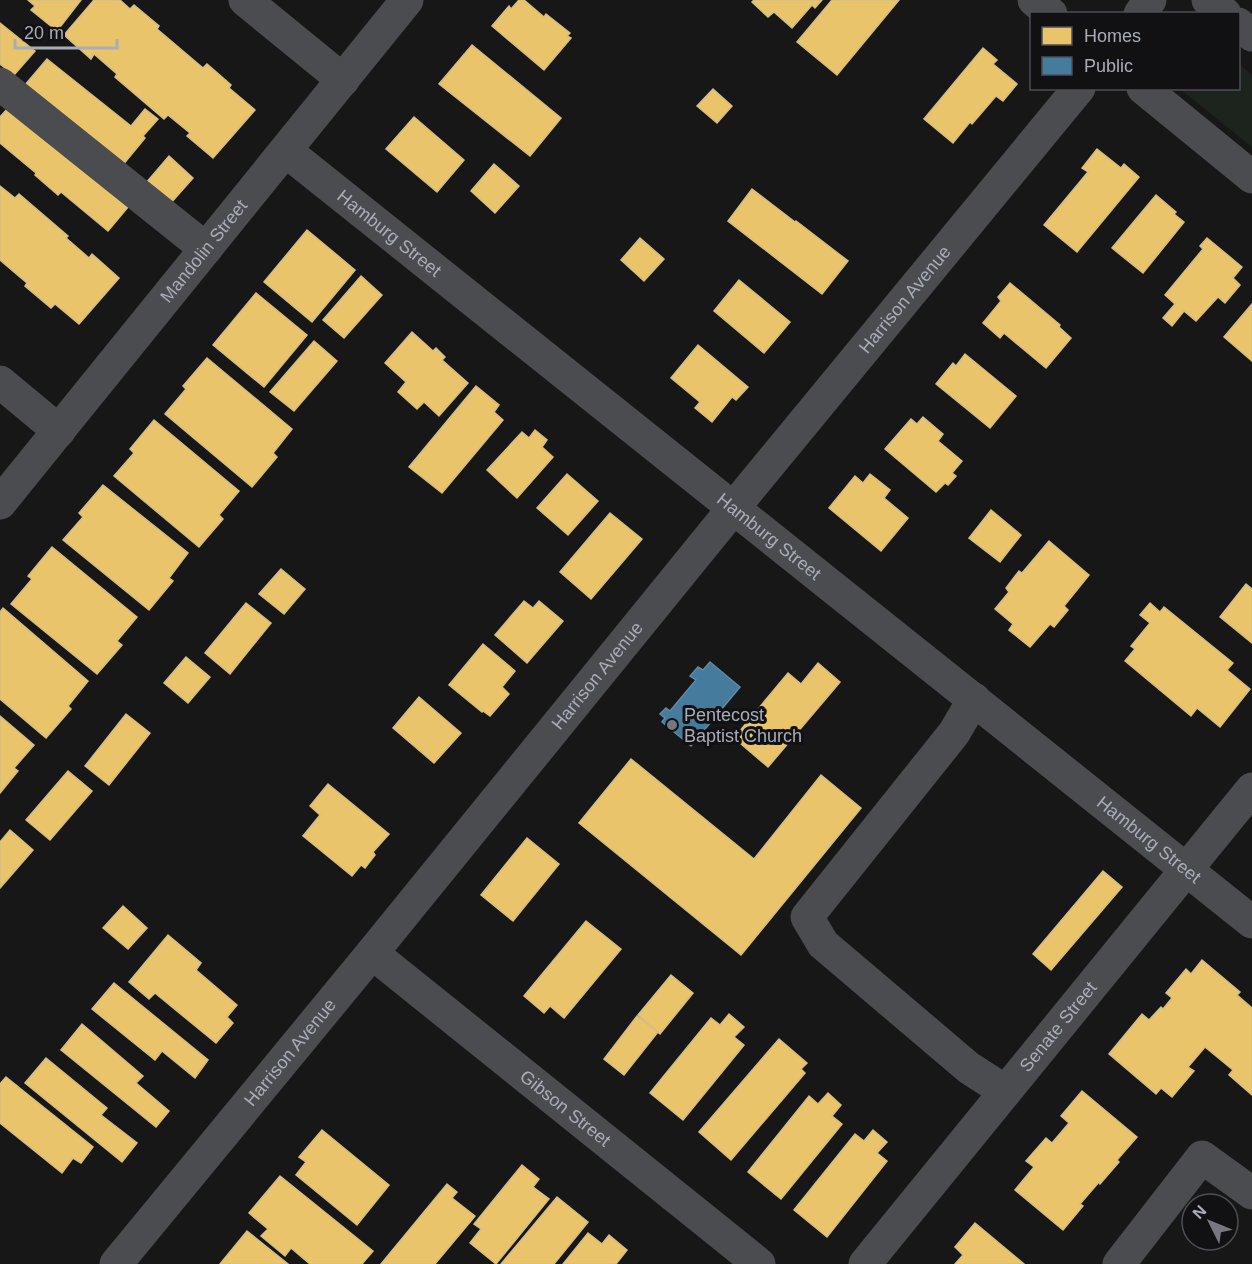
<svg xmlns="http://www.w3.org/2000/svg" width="1252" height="1264" viewBox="0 0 1252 1264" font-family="Arial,sans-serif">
	<rect width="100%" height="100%" fill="#171717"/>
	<polygon fill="#1d241e" points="1239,64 1252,75 1252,147 1180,89 1238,88"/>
	<g fill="#e9c46a" stroke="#d6bd81" stroke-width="1.5">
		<polygon points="28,0 81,0 57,31 31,10 35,6"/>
		<polygon points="94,0 120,0 130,9 134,5 159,26 157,29 203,68 207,64 231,85 229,88 255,110 213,158 187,136 190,133 168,115 164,119 115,77 117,74 94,54 91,59 64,35"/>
		<polygon points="519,0 524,0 544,17 546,14 570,33 567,36 571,38 544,70 492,26 509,6 511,9"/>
		<polygon points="754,0 822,0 815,8 812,5 792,28 774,12 768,17 752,2"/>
		<polygon points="832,0 899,0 837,75 797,42"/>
		<polygon points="0,23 35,51 14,75 0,64"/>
		<polygon points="472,45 561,118 530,156 439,84"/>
		<polygon points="983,48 997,60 993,64 1017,84 1003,101 996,96 972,124 970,122 953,143 924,119"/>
		<polygon points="47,59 131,126 145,109 158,119 143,136 145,138 122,166 25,85"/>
		<polygon points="713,89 732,106 717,123 697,106"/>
		<polygon points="8,108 128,207 108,231 61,192 58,195 35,175 36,173 0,143 0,117"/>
		<polygon points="414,117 464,160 437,192 386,149"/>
		<polygon points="1097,149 1121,168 1124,164 1139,177 1077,252 1044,225 1088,172 1082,168"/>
		<polygon points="169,156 193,178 170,204 146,183"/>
		<polygon points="494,164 519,186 495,213 471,191"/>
		<polygon points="0,186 15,198 19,194 68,236 66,238 89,258 92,254 119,278 79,324 55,304 51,308 25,286 27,283 0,260"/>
		<polygon points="752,189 795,222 796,221 848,261 822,294 728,221"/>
		<polygon points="1156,195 1176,212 1174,214 1184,222 1143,273 1112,248"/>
		<polygon points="307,230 355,270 312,322 264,282"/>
		<polygon points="640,238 664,259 644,281 621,260"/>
		<polygon points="1207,238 1242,267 1233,278 1240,285 1225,303 1218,297 1196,321 1184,311 1172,326 1163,318 1175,304 1165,295 1203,249 1200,246"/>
		<polygon points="361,276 382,295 344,338 323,320"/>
		<polygon points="739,280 790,322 764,353 714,311"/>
		<polygon points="1010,283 1060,325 1059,327 1071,338 1046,368 1004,333 1000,338 983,323 1001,301 998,297"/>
		<polygon points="256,293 307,335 264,387 213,345"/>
		<polygon points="1252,304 1252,361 1224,337"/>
		<polygon points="412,332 433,351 436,348 445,357 442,360 468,383 439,416 424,402 417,409 398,392 406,382 385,363"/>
		<polygon points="314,341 337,361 294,411 270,392"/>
		<polygon points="698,345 748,387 736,400 732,397 712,422 695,408 700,402 671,378"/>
		<polygon points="965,354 1016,396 990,428 936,384 953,363 956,366"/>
		<polygon points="207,358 292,429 273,453 277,457 252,487 165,414 186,389 183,386"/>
		<polygon points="476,386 499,405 494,412 503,420 442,493 409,467"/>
		<polygon points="923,417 943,434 938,441 962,461 952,473 956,476 948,485 945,483 936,492 885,449 911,419 917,424"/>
		<polygon points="154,420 239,491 219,515 223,519 199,547 114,476 134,453 130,449"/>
		<polygon points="535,430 547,440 542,447 553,457 517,498 487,470 522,432 529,438"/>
		<polygon points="567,474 598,501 568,535 537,508"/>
		<polygon points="870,474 890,490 884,498 908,518 881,551 829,508 855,476 863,483"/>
		<polygon points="103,485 188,553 169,578 173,581 149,610 63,540 83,517 79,513"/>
		<polygon points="991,510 1021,535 1000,562 969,538"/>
		<polygon points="610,513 642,539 591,599 560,572"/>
		<polygon points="1049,541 1089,575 1064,606 1068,610 1054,627 1050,624 1030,647 1009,630 1013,624 995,609 1009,592 1006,588 1019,571 1022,573"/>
		<polygon points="52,547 137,617 117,641 122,645 97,674 11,604 32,579 28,576"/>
		<polygon points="281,569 305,589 284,614 259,594"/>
		<polygon points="1246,584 1252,589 1252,643 1220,617"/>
		<polygon points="524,601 533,608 539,601 563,621 527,663 495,635"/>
		<polygon points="246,603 271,623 230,674 205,653"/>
		<polygon points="1150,603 1160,612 1164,607 1233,663 1227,670 1250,689 1220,727 1197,708 1191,716 1125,661 1135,649 1131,646 1150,623 1140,615"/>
		<polygon points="3,608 88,681 68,706 71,709 46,738 0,699 0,612"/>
		<polygon points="483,644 515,671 502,687 509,694 490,716 483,711 482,712 449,685"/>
		<polygon points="186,657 210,677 188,703 164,683"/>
		<polygon points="818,663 840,682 768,767 734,738 788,673 801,684"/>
		<polygon points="419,697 461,733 434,763 393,728"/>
		<polygon points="126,714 150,733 109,785 85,766"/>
		<polygon points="0,716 34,745 14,768 18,771 0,793"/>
		<polygon points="631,759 754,859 821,775 861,808 741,955 579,823"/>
		<polygon points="68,771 92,791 50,840 26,820"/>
		<polygon points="328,784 389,834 373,852 375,855 365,868 361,865 352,876 303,836 320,815 310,806"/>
		<polygon points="10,830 33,850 0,888 0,842"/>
		<polygon points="527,838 559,864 513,921 481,895"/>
		<polygon points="1103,871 1122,887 1051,970 1033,954"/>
		<polygon points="123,906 147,928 128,949 103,928"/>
		<polygon points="586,921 621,949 564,1018 550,1006 544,1013 524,996"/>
		<polygon points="168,935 201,963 196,970 237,1005 227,1017 233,1023 216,1043 155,993 149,999 129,982"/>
		<polygon points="1202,960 1240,992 1237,995 1252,1008 1252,1095 1229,1075 1233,1070 1205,1047 1188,1067 1194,1071 1172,1097 1161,1088 1156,1094 1109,1054 1142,1014 1149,1020 1161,1007 1163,1009 1172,998 1166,993 1186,969 1191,974"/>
		<polygon points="671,975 693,993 660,1034 638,1015"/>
		<polygon points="114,983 208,1060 195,1078 162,1051 155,1060 92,1009"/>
		<polygon points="729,1014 744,1027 734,1037 744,1045 683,1120 650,1093 711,1018 720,1025"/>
		<polygon points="637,1016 658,1032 624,1075 604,1059"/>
		<polygon points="82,1024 143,1076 136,1083 169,1111 156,1127 61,1050"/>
		<polygon points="779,1039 807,1063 801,1069 805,1073 731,1160 699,1132"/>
		<polygon points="46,1058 107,1108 101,1115 137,1143 122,1162 25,1083"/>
		<polygon points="6,1077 93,1147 81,1163 73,1158 62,1173 0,1123 0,1084"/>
		<polygon points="1082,1091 1137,1137 1117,1160 1119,1162 1100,1184 1099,1182 1080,1204 1083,1206 1063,1230 1015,1190 1034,1167 1026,1161 1046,1138 1052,1143 1069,1123 1061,1116"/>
		<polygon points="828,1093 841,1105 832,1116 842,1124 781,1199 748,1172 809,1096 818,1104"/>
		<polygon points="322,1130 389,1185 357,1225 296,1175 306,1162 299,1157"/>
		<polygon points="873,1130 887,1142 877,1153 887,1161 827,1237 794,1210 855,1134 864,1141"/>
		<polygon points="522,1165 539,1179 533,1187 549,1199 496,1264 470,1243 481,1229 474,1224"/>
		<polygon points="280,1176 373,1251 362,1264 310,1264 291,1248 285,1256 261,1236 268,1229 249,1213"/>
		<polygon points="447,1184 457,1192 452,1198 475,1216 435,1264 381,1264"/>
		<polygon points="557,1197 588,1222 554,1264 501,1264"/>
		<polygon points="975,1223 1024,1264 955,1264 963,1255 955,1247"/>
		<polygon points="247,1231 288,1264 220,1264"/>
		<polygon points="588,1233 602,1244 609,1235 627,1250 616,1264 563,1264"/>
	</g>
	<polygon fill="#457b9d" stroke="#638aa5" stroke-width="1.5" points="710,662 740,687 691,746 662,722 665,718 660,714 666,708 670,711 696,680 690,676 698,667 703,670"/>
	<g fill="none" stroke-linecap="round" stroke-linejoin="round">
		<g stroke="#4b4c50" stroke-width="33">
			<polyline points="245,0 343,80"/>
			<polyline points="1034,0 1051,14"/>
			<polyline points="1208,0 1225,14"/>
			<polyline points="1140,14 1150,0"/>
			<polyline points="1238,24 1252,35"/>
			<polyline points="0,84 206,249"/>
			<polyline points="1143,88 1252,177"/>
			<path id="s1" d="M286 151 1252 922"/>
			<polyline points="0,382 59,431"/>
			<path id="s2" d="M0 503 407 0"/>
			<polyline points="974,699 954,733 807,917 823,944 969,1068 1005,1091"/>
			<path id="s3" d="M372 953 759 1264"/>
			<path id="s4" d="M116 1264 372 953 749 489 1079 88"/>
			<path id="s5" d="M865 1264 1252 789"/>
			<polyline points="1119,1264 1202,1157 1252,1193"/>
		</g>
	</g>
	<circle fill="#757880" stroke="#111113" stroke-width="2" cx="672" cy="725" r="6"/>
	<g text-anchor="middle" stroke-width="6" stroke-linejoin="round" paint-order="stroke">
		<g font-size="18" fill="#a8adb8" stroke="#111113">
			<text dy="6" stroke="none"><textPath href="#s1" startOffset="132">Hamburg Street</textPath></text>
			<text dy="6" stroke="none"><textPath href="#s2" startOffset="324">Mandolin Street</textPath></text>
			<text dy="6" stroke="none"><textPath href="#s4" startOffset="1246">Harrison Avenue</textPath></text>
			<text dy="6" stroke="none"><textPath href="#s1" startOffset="618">Hamburg Street</textPath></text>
			<text dy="6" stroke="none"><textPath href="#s4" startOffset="760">Harrison Avenue</textPath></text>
			<text dy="6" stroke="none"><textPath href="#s1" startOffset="1104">Hamburg Street</textPath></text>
			<text dy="6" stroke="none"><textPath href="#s5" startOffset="306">Senate Street</textPath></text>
			<text dy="6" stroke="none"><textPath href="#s4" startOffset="274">Harrison Avenue</textPath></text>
			<text dy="6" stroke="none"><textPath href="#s3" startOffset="248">Gibson Street</textPath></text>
		</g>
		<g font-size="18" fill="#a8adb8" stroke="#111113" text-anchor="start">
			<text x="684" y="721">Pentecost<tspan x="684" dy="21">Baptist Church</tspan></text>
		</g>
	</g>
	<rect x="1030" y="12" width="210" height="78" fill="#111113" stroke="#4d4f55" stroke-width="1.5"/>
	<rect x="1042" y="27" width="30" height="18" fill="#e9c46a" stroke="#4d4f55" stroke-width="1.5"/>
	<text x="1084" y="42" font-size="18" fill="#a8adb8">Homes</text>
	<rect x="1042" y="57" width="30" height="18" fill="#457b9d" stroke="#4d4f55" stroke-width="1.5"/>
	<text x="1084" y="72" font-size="18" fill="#a8adb8">Public</text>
	<g transform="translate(1210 1222) rotate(313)"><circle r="28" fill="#111113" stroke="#4d4f55" stroke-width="1.5"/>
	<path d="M0-4.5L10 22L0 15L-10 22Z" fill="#757880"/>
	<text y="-9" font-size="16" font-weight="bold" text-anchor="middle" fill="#a8adb8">N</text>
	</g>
	<path d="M15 39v9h102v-9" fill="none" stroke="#a8adb8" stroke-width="3"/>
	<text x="24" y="39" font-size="18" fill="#a8adb8" stroke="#111113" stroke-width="4.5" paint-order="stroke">20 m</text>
</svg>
